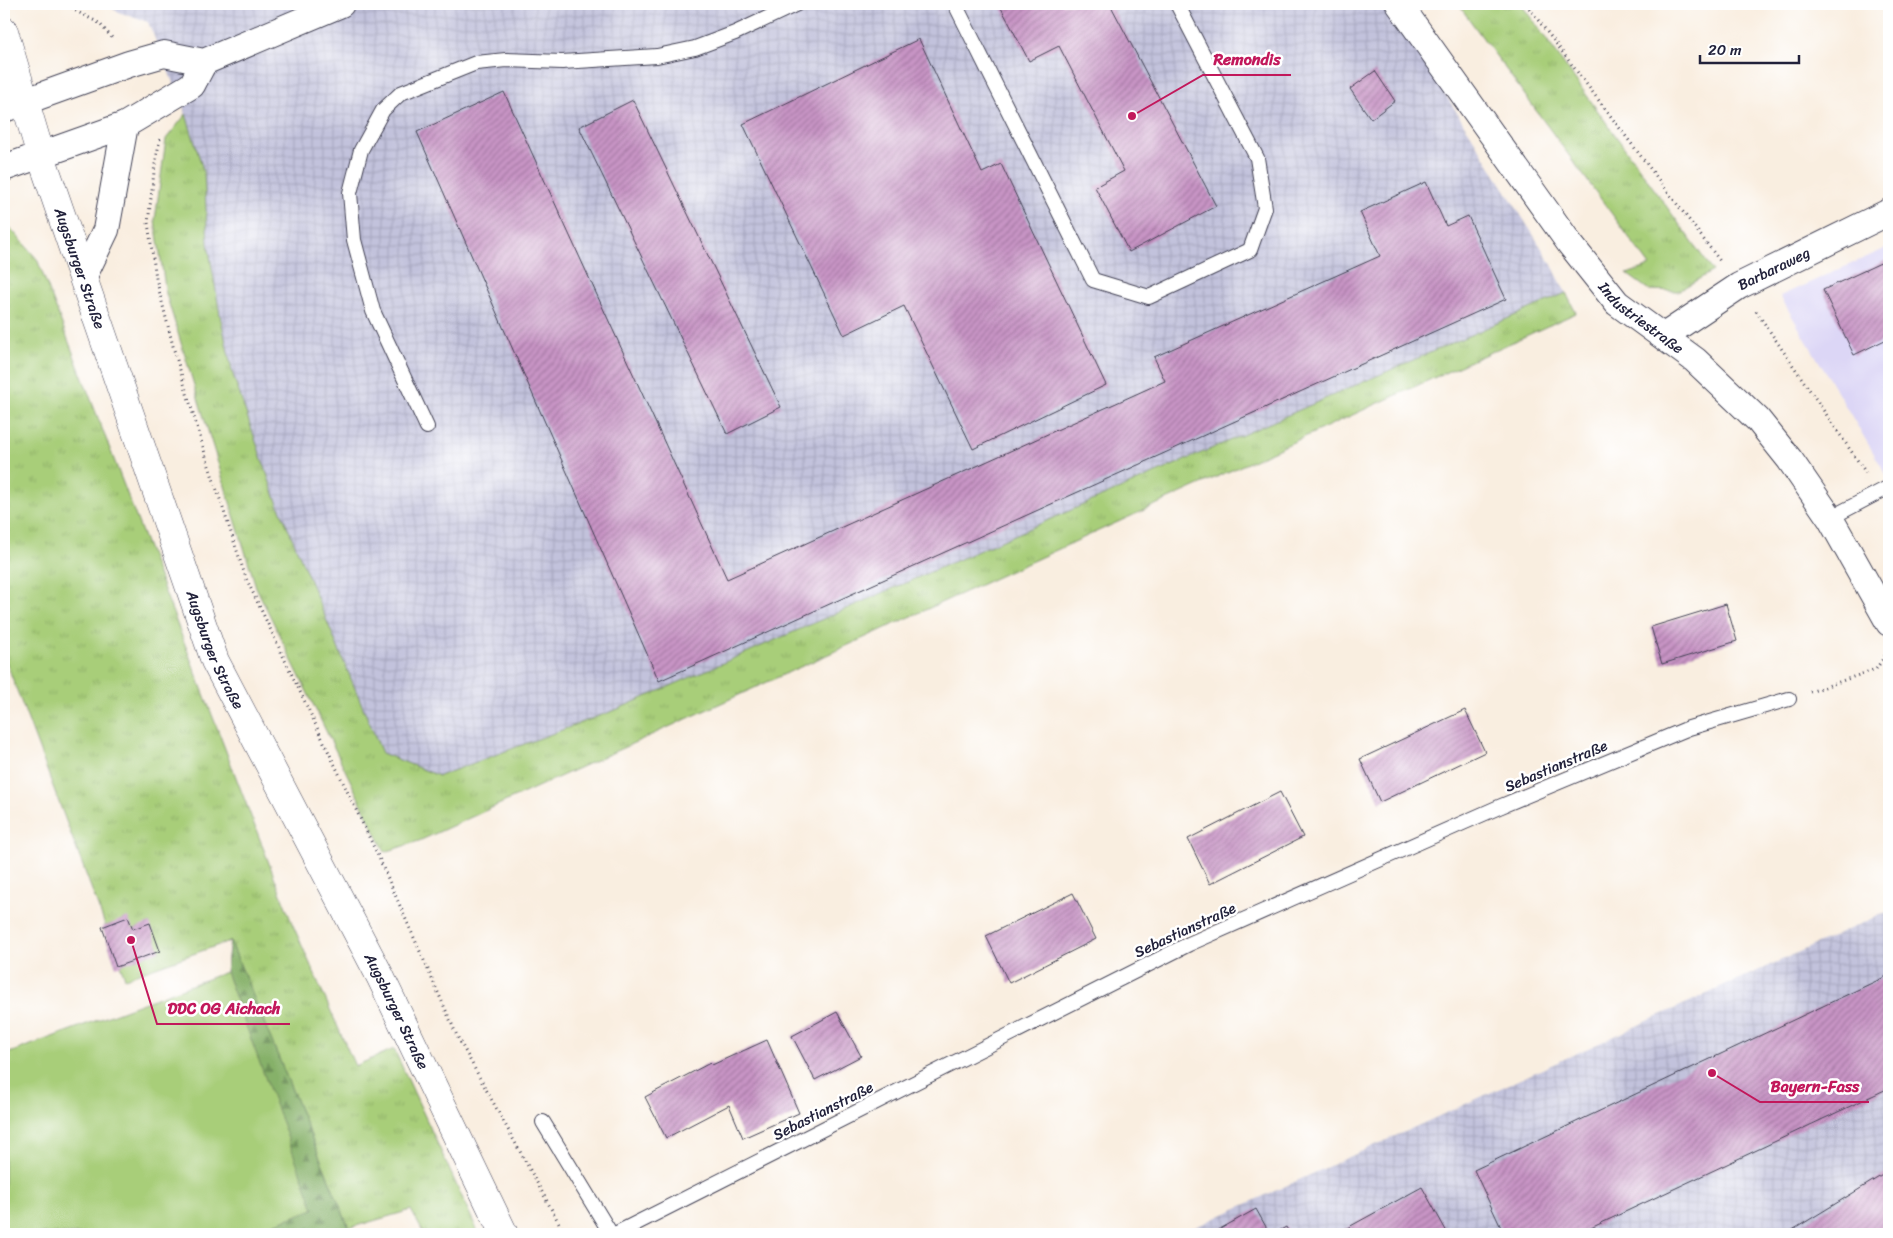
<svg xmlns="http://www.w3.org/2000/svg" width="1893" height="1238" viewBox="0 0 1893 1238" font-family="Sriracha,sans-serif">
	<defs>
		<pattern id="industrial-grid" width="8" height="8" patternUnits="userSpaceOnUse" patternTransform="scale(1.25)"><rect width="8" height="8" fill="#c2c2dc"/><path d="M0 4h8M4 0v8" fill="none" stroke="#a6a6be"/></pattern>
		<pattern id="grass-tufts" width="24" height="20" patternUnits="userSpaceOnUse" patternTransform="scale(1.25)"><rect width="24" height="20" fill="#a8ce79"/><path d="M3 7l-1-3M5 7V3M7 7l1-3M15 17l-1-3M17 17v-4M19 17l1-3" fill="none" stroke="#90b16a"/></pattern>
		<pattern id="forest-firs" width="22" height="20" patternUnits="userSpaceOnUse" patternTransform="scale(1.25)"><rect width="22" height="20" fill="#86b169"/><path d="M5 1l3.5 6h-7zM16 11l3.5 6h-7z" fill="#6d9058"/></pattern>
		<pattern id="building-hatch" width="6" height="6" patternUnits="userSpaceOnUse" patternTransform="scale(1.25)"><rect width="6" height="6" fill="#c894c5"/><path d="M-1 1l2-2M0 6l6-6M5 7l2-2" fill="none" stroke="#a278a1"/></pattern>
	</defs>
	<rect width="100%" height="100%" fill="#fff"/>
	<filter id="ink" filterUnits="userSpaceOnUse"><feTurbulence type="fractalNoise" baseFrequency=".02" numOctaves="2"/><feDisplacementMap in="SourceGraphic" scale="10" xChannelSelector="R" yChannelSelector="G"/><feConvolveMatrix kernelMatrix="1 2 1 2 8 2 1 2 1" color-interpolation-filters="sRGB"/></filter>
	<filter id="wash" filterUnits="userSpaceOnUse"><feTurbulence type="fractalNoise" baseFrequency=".0096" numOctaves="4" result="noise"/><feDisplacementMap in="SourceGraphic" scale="20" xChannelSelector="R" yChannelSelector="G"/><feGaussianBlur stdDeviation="1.12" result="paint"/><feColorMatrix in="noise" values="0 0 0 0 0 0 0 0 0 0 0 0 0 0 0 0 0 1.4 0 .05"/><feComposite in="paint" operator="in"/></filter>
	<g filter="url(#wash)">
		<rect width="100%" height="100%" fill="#f9eee0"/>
		<polygon fill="#dcd6f6" points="1889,247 1889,479 1780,296"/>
		<g fill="url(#industrial-grid)">
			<polygon points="105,4 1389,4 1551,263 1566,293 618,709 439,776 382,753 275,497 233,375 220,315 208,244 204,173 186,114 148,22 118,12"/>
			<polygon points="1889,911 1889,1234 1180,1234"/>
		</g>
		<g fill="url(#grass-tufts)" stroke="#65785a">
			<polygon points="1458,4 1521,4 1713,271 1678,291 1649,290 1627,274 1650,266"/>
			<polygon points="186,114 204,173 208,244 220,315 233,375 275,497 382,753 439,776 618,709 1566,293 1576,313 419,841 385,852 256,587 166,294 155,220 166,139"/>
			<polygon points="4,224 7,224 37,259 292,923 355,1066 394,1049 479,1234 424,1234 411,1210 349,1228 230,941 125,978 4,656"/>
		</g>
		<polygon fill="url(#forest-firs)" stroke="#546a52" points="230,940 349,1228 330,1234 246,1234 313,1209 226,972"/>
		<polygon fill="#a8ce79" stroke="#65785a" points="226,972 314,1209 246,1234 4,1234 4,1055"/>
		<g id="blocks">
			<g fill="url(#building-hatch)">
				<polygon points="999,4 1110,4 1216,206 1129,252 1095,187 1124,171 1059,46 1029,61"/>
				<polygon points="919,39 982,173 1001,164 1106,385 973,449 904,306 844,335 743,124"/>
				<polygon points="1375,71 1395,101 1371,119 1350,89"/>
				<polygon points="504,92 727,579 1165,381 1154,357 1380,256 1360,212 1426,182 1446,226 1468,216 1506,299 659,681 417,132"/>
				<polygon points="633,100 781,407 727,434 579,127"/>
				<polygon points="1889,259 1889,338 1854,355 1823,290"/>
				<polygon points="1726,604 1737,641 1662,664 1651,627"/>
				<polygon points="1465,710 1485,752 1380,802 1360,759"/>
				<polygon points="1280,792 1303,837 1210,884 1188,839"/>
				<polygon points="1073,893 1096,939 1009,983 986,936"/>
				<polygon points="128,917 133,929 150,923 160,951 116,967 102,927"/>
				<polygon points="1889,975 1889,1088 1578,1234 1504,1234 1474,1170"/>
				<polygon points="837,1012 861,1056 815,1080 792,1036"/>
				<polygon points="767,1040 799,1113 743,1138 729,1105 666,1138 645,1097 710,1063 712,1065"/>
				<polygon points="1889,1171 1889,1234 1786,1234"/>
				<polygon points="1422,1187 1448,1234 1336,1234"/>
				<polygon points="1256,1209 1270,1234 1211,1234"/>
				<polygon points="1286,1227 1290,1234 1273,1234"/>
			</g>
		</g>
	</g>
	<g filter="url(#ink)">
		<use href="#blocks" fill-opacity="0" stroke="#424154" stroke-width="1"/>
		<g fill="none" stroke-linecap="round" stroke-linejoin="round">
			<g stroke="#424154" stroke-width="16">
				<g id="lane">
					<polyline points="955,4 1093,280 1149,297 1250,250 1265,208 1257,158 1177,4"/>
					<polyline points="427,427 373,311 354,240 350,193 361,150 383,110 401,93 476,63 506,60 562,62 657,56 695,48 735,33 797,4"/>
					<polyline points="1830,518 1889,487"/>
					<polyline points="543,1122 611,1234"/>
					<polyline points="615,1234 1189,944 1499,807 1689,728 1789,699"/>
				</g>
			</g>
			<g stroke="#424154" stroke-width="28">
				<g id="street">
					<path id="s1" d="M1399 4 1570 244 1617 303 1695 360 1758 420 1790 460 1830 518 1889 623"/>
					<polyline points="4,109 129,64 164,54 204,62 341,4"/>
					<polyline points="4,168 125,125 192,85 204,62"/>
					<polyline points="83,278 106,230 125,125"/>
					<path id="s2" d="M1664 336 1739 286 1889 212"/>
				</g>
			</g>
			<g stroke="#424154" stroke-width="29">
				<g id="secondary">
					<path id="s3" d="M4 31 41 156 215 661 380 976 504 1234"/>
				</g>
			</g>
			<g stroke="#424154" stroke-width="3" stroke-dasharray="1 4" stroke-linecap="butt">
				<polyline points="68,4 74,10 99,23 113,39"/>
				<polyline points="1526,4 1720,261"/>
				<polyline points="160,139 155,164 148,223 156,278 174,350 207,460 246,578 379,858 458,1038 565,1234"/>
				<polyline points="1756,311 1866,473"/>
				<polyline points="1810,692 1876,669 1887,653"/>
			</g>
			<use href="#lane" stroke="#fff" stroke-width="14"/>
			<use href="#street" stroke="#fff" stroke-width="26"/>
			<use href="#secondary" stroke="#fff" stroke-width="28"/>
		</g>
	</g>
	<g text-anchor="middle" stroke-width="5" stroke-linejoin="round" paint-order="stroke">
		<g font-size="15" fill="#22223b" stroke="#fff">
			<text dy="5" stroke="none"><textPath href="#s3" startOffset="249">Augsburger Straße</textPath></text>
			<text dy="5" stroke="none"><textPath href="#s2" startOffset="129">Barbaraweg</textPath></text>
			<text dy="5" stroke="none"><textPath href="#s1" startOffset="398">Industriestraße</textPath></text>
			<text dy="5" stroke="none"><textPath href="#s3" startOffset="654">Augsburger Straße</textPath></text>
			<text transform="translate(1556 766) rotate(-23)" y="5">Sebastianstraße</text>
			<text transform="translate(1185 930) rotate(-25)" y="5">Sebastianstraße</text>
			<text dy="5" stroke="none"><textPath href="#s3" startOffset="1059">Augsburger Straße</textPath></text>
			<text transform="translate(823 1111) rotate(-27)" y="5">Sebastianstraße</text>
		</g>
	</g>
	<path fill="none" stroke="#c2185b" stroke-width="2" d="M1132 116L1203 75H1291M131 940L157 1024H290M1712 1073L1760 1102H1869"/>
	<g fill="#c2185b" stroke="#fff" stroke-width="2">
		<circle cx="1132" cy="116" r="5"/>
		<circle cx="131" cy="940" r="5"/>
		<circle cx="1712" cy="1073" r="5"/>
	</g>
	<g font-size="16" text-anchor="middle" font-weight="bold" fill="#c2185b" stroke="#fff" stroke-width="5" stroke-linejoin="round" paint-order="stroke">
		<text x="1247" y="65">Remondis</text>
		<text x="224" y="1014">DDC OG Aichach</text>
		<text x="1815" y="1092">Bayern-Fass</text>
	</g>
	<rect width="1893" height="1238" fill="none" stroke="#fff" stroke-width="20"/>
	<path d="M1700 55v8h99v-8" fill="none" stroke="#22223b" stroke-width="2.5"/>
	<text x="1708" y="55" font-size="15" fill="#22223b" stroke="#ffffff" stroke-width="4" paint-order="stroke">20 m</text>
</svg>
